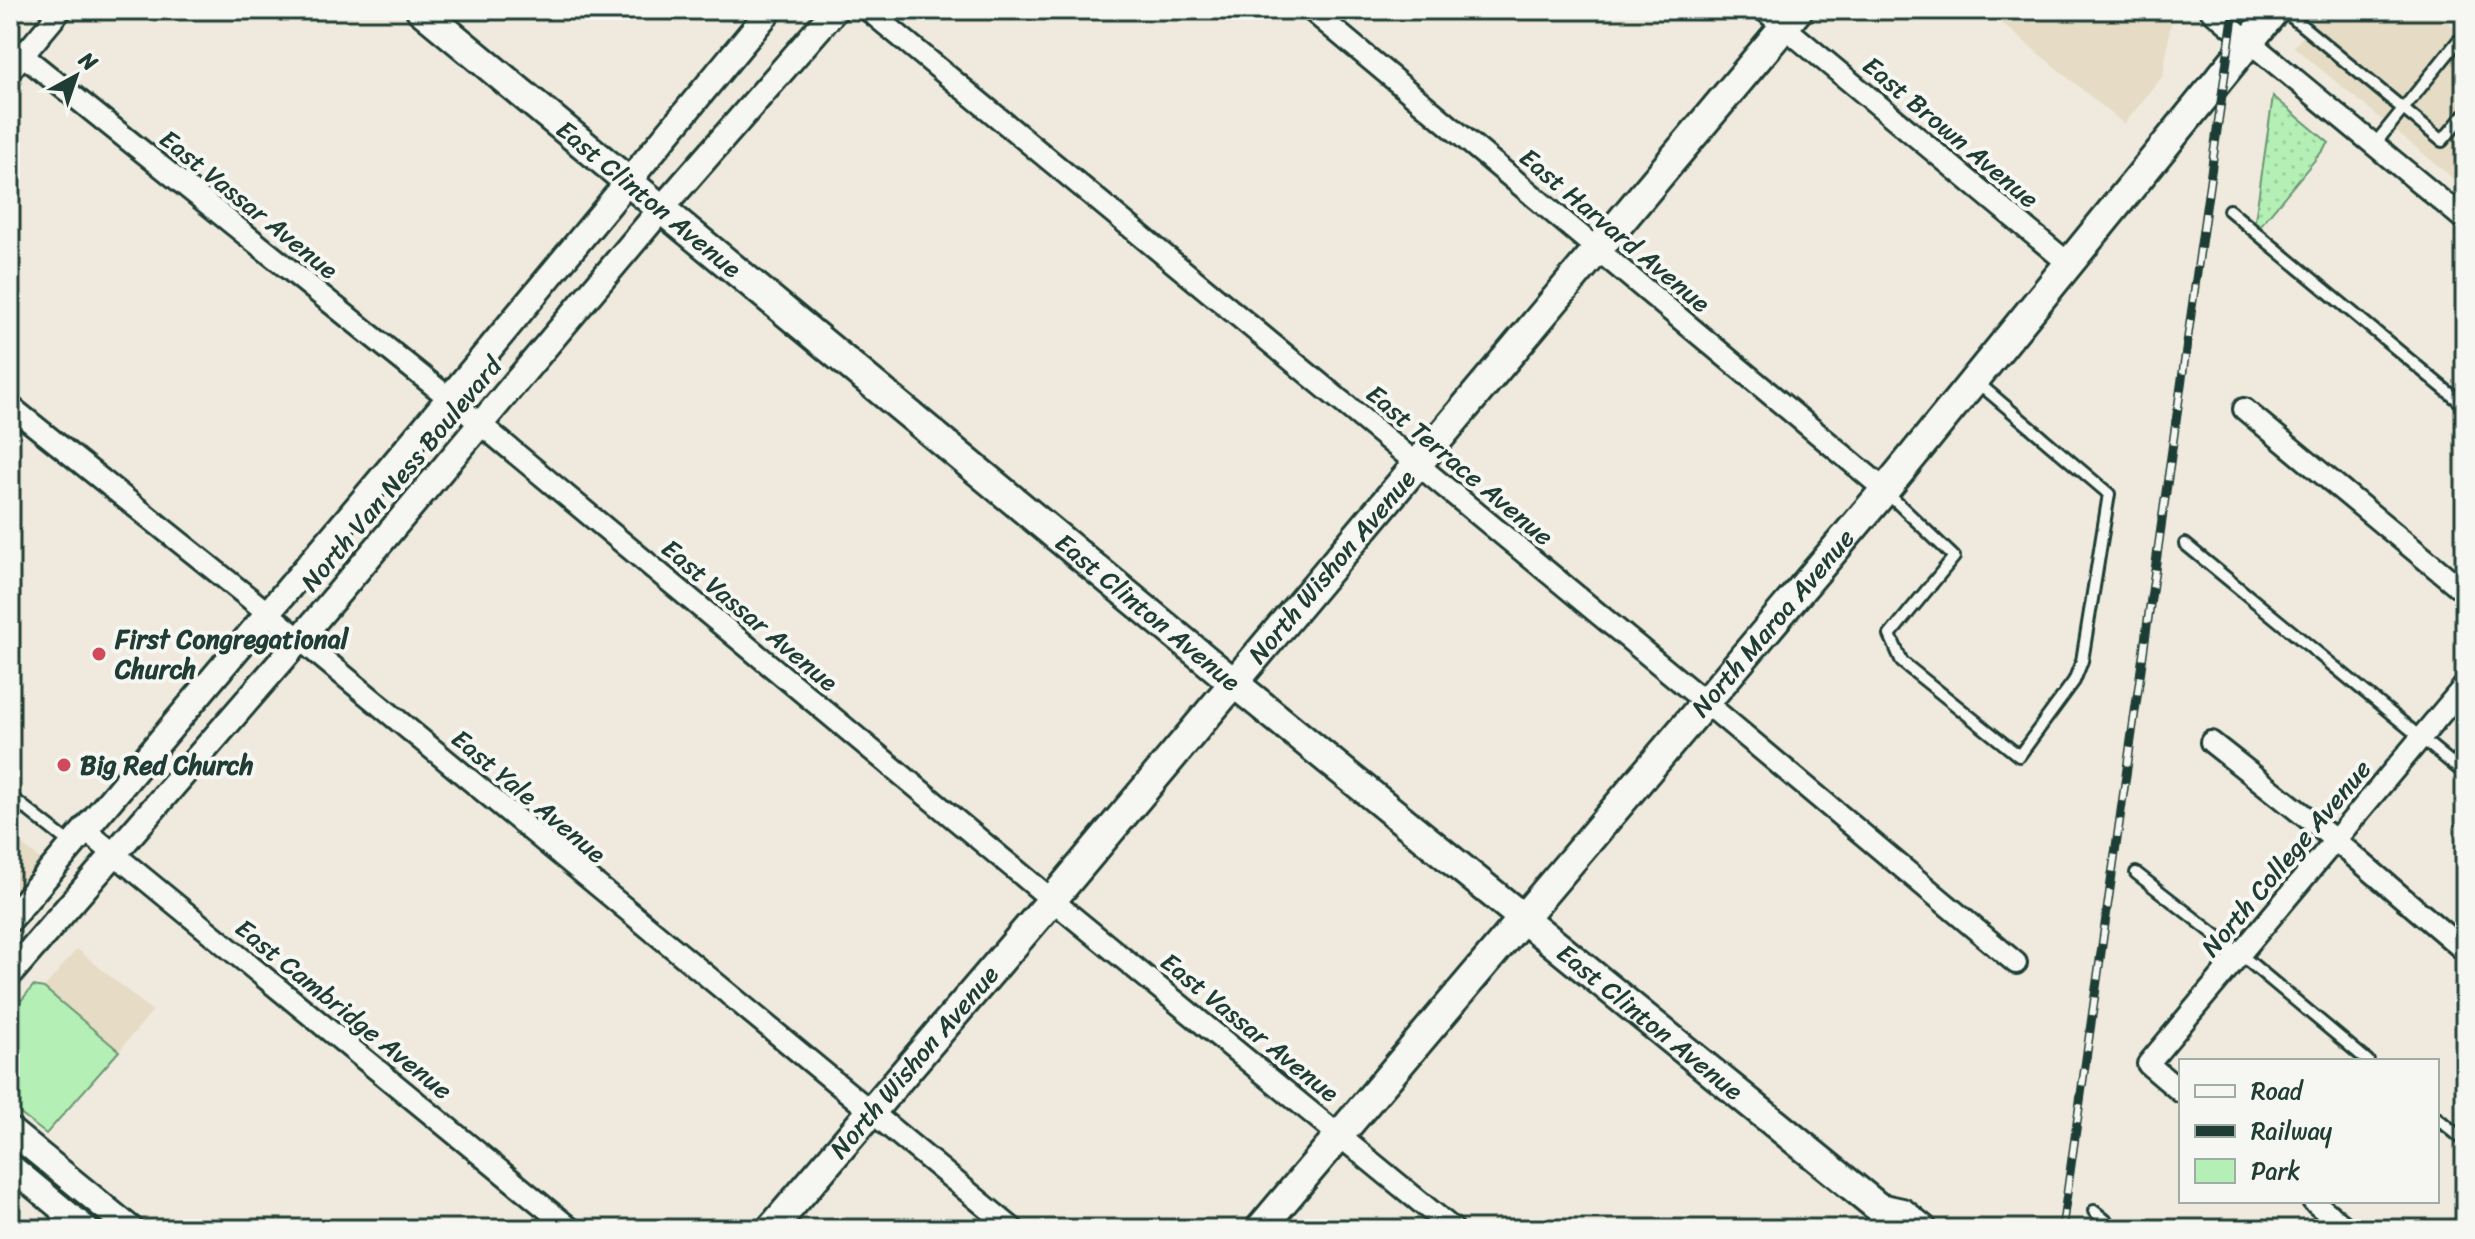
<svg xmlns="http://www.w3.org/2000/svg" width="2475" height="1239" viewBox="0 0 2475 1239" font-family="Sriracha,sans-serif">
	<defs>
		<pattern id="grass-dots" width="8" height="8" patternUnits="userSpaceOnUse" patternTransform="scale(2)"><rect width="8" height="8" fill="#b4f0b5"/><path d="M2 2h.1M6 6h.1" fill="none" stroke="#9acf9c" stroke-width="1.8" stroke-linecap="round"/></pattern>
	</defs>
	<rect width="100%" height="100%" fill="#efeadd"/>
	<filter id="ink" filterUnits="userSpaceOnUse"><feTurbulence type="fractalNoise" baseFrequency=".0125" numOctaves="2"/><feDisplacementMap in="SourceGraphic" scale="16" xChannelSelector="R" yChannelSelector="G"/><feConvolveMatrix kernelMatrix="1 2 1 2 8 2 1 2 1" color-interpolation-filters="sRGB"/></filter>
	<g filter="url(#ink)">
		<g fill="#e6dbc4">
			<polygon points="1994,10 2159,10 2171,21 2163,76 2124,124 1991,14"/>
			<polygon points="2325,10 2432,10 2465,37 2465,188 2294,47"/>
			<polygon points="10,835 41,860 10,896"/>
			<polygon points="77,949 152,1011 119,1051 44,988"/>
		</g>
		<polygon fill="url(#grass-dots)" stroke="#6a9674" stroke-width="2" points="2273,96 2329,143 2260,226 2255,221"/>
		<polygon fill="#b4f0b5" stroke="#6a9674" stroke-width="2" points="33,986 44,988 119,1051 46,1134 10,1106 10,1014"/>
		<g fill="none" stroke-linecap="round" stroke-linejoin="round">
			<g stroke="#1f3d34" stroke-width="16">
				<g id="service">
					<polyline points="2283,10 2442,141 2465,114"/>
					<polyline points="2374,145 2458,41 2465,46"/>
					<polyline points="2229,210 2465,406"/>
					<polyline points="1886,492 1954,557 1890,635 1902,662 2019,756 2074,681 2082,661 2109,494 1977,382"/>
					<polyline points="2185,544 2465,774"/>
					<polyline points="10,796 71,844"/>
					<polyline points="2136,873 2240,954 2368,1061"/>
					<polyline points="2437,1118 2465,1141"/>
					<polyline points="2094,1211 2116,1229"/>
				</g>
			</g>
			<g stroke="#1f3d34" stroke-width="26">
				<g id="minor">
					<polyline points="868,10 1705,702 2016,963"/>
					<polyline points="1311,10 1885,490"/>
					<polyline points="1764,10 2068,263"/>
					<polyline points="2211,10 2465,220"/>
					<polyline points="10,45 449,398 1052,900 1453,1229"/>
					<polyline points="10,71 61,10"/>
					<polyline points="10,406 268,613 1013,1229"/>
					<polyline points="2244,409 2465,592"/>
					<polyline points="2211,742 2335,840 2465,951"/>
					<polyline points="85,830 571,1229"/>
					<polyline points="2181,1092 2148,1064 2465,685"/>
					<polyline points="2313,1201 2347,1229"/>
				</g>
			</g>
			<g stroke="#1f3d34" stroke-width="30">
				<g id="tertiary">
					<polyline points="10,919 449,398 770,10"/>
					<polyline points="10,974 284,658 662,208 835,10"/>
					<polyline points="10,1130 131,1229"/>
					<polyline points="10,1166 86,1229"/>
				</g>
			</g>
			<g stroke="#1f3d34" stroke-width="34">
				<g id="secondary">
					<path id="s1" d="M421 10 1234 683 1879 1208 1902 1213 1922 1229"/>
					<path id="s2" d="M771 1229 1052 900 1798 10"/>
					<path id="s3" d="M1260 1229 1885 490 2275 10"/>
				</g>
			</g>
			<use href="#service" stroke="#f6f6f2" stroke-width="10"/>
			<use href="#minor" stroke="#f6f6f2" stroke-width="20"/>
			<use href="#tertiary" stroke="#f6f6f2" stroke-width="24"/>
			<use href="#secondary" stroke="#f6f6f2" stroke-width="28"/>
			<g stroke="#1f3d34" stroke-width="9">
				<polyline id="rail" points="2062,1229 2234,10"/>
			</g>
			<use href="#rail" stroke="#f6f6f2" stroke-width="6" stroke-dasharray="18" stroke-linecap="butt"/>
		</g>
	</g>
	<g fill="#d1495b" stroke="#f6f6f2" stroke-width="3">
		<circle cx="99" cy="654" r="8"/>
		<circle cx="64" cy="765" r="8"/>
	</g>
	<g text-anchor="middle" stroke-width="8" stroke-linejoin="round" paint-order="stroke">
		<g font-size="26" fill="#1f3d34" stroke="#f6f6f2">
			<text transform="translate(1951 132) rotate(40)" y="9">East Brown Avenue</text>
			<text dy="9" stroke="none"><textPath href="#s1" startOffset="296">East Clinton Avenue</textPath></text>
			<text transform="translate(249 204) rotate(39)" y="9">East Vassar Avenue</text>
			<text transform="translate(1615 230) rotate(40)" y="9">East Harvard Avenue</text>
			<text transform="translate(1460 465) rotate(40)" y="9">East Terrace Avenue</text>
			<text transform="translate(401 474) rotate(-50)" y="9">North Van Ness Boulevard</text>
			<text dy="9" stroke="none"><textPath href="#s2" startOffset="868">North Wishon Avenue</textPath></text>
			<text dy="9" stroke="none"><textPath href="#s1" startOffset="944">East Clinton Avenue</textPath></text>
			<text transform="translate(750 615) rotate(40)" y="9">East Vassar Avenue</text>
			<text dy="9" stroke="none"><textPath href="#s3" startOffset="794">North Maroa Avenue</textPath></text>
			<text transform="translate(529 796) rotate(40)" y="9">East Yale Avenue</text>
			<text transform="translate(2286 858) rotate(-50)" y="9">North College Avenue</text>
			<text transform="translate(344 1009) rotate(39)" y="9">East Cambridge Avenue</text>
			<text dy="9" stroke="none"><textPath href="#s1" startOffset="1592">East Clinton Avenue</textPath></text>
			<text transform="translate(1250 1027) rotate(39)" y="9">East Vassar Avenue</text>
			<text dy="9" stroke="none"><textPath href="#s2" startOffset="220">North Wishon Avenue</textPath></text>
		</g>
		<g font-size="26" font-weight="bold" fill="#1f3d34" stroke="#f6f6f2" text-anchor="start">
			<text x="115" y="648">First Congregational<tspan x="115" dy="30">Church</tspan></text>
			<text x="80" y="774">Big Red Church</text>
		</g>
	</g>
	<rect width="2475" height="1239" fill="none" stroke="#f6f6f2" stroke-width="40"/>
	<rect x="20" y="20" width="2435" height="1199" fill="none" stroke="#1f3d34" stroke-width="3" filter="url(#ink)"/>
	<rect x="2179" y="1059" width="260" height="144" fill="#f6f6f2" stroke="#a0aca6" stroke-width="2"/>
	<rect x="2195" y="1085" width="40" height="12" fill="#f6f6f2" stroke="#a0aca6" stroke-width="2"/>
	<text x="2251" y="1099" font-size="24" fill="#1f3d34">Road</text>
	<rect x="2195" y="1125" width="40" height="12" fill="#1f3d34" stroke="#a0aca6" stroke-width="2"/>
	<text x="2251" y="1139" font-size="24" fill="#1f3d34">Railway</text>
	<rect x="2195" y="1159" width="40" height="24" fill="#b4f0b5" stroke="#a0aca6" stroke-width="2"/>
	<text x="2251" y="1179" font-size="24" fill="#1f3d34">Park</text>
	<g transform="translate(76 76) rotate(40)" stroke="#f6f6f2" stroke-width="6" paint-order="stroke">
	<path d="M0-6L14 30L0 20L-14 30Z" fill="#1f3d34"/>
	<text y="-12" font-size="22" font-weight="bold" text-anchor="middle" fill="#1f3d34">N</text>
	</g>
</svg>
